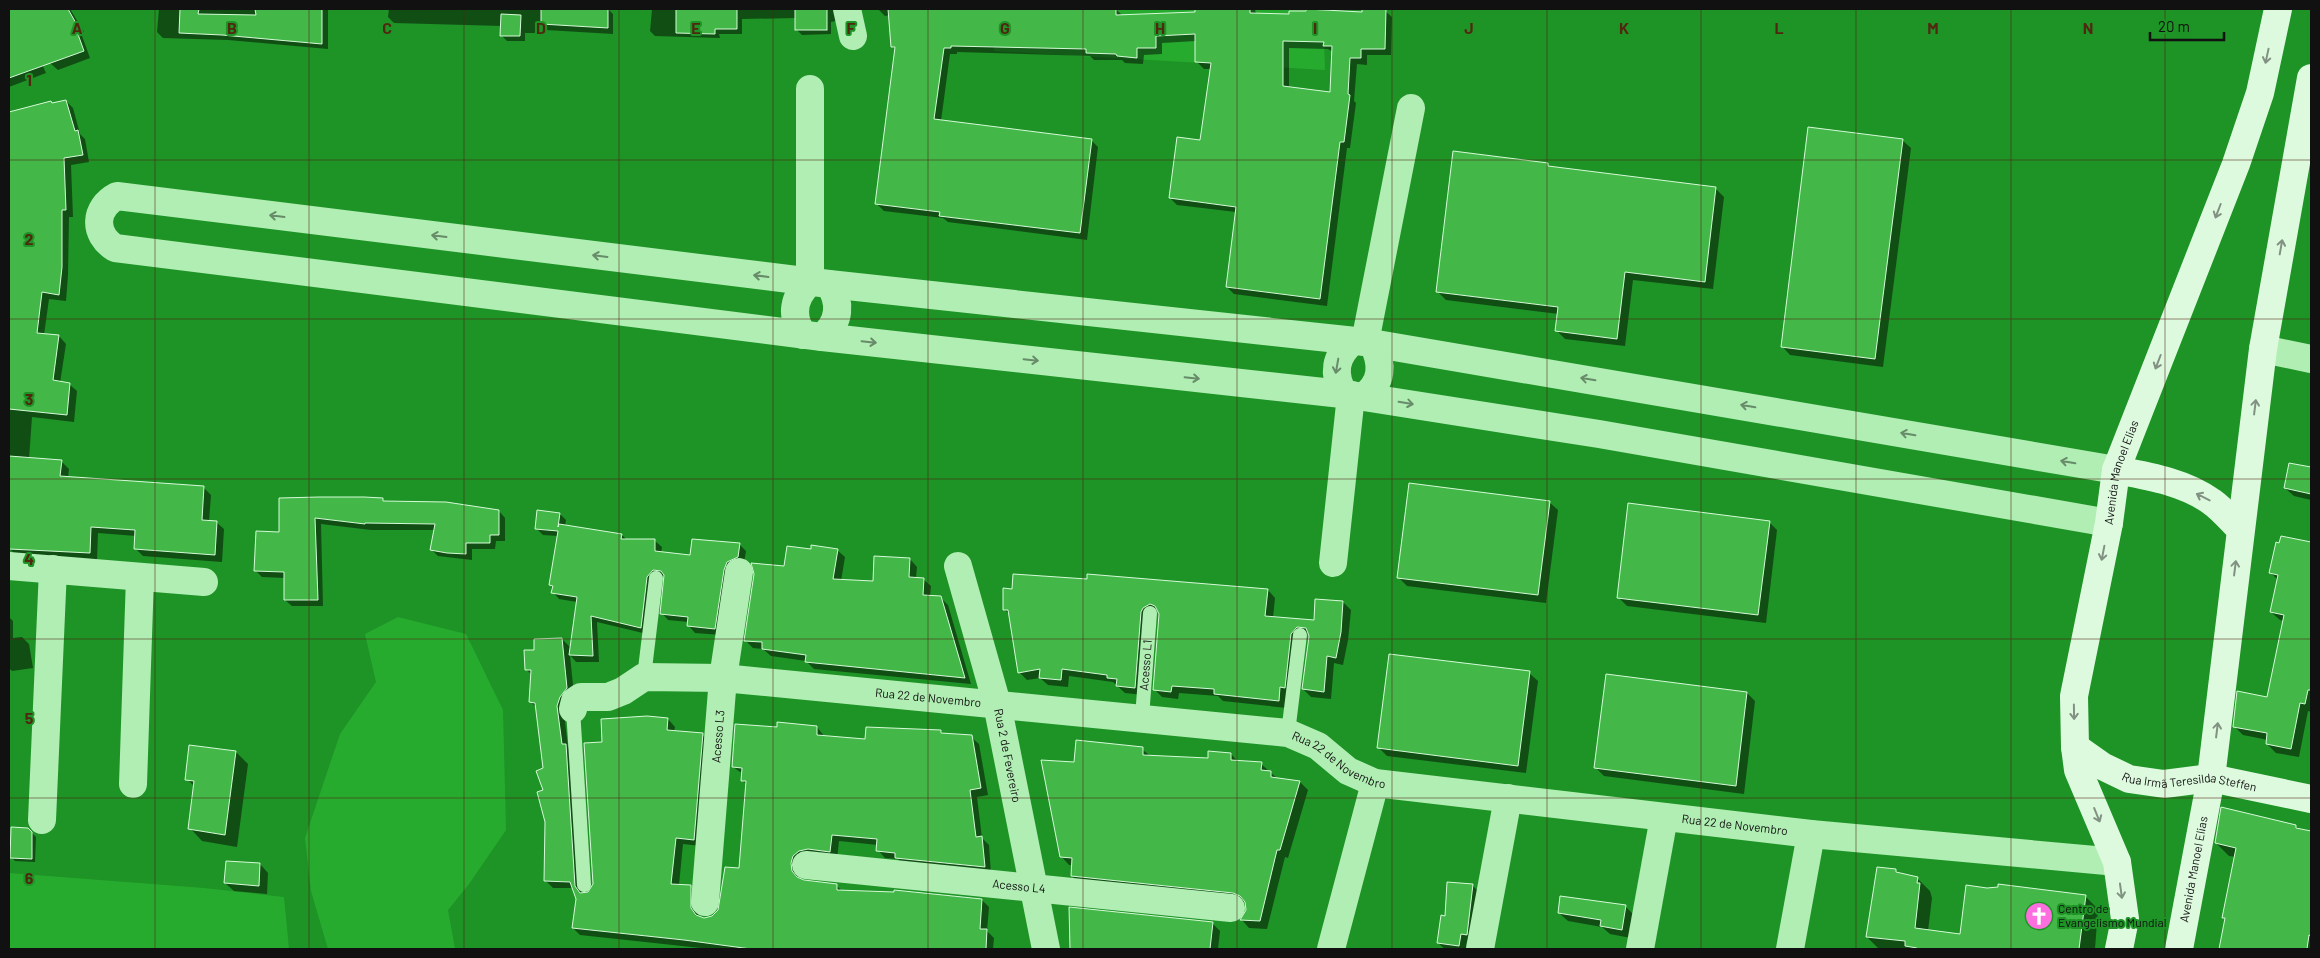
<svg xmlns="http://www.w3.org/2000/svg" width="2320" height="958" viewBox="0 0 2320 958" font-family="Barlow,sans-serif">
	<rect width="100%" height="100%" fill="#1e9326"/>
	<g fill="#27ab2f">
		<polygon points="995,9 1323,9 1325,70 994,51"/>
		<polygon points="398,617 466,634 503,710 506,830 469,884 448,910 455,949 328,949 311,891 305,838 340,734 376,682 365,634"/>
		<polygon points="9,873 204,888 284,897 289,949 9,949"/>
	</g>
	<g fill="#0007" fill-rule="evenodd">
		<polygon points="9,9 17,9 46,73 9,87"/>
		<polygon points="41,9 70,9 84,32 81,33 90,58 58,70 50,63"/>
		<polygon points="159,9 328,9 328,49 228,40 163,38 157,32"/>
		<polygon points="389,9 608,9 613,14 613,34 546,30 546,33 525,33 525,41 507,41 501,35 502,26 394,23 388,17"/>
		<polygon points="637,9 834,9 836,21 831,22 831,34 802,35 797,30 796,18 742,19 742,34 719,34 720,38 655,36 650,31 652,10"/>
		<path d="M878 9H1116L1123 16 1196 13V9H1255L1256 14 1290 15 1305 12V9H1331V11L1364 13 1385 11 1392 17 1391 55H1367V65L1357 64 1354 101 1356 103 1350 148H1347L1327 306 1234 294 1227 287 1236 212 1177 205 1170 198 1201 142 1211 69H1204L1197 62 1196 41 1162 43V54L1144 55 1143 64 1125 63 1122 60H1094L1090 56 957 52V54H950L941 121 1091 140 1098 147 1087 240 948 222 943 218 884 211 877 204 896 50 892 46 890 15 885 16ZM1289 48 1328 49 1333 52 1331 93 1289 88Z"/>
		<polygon points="66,101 73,108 80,134 85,139 89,162 71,165 73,217 69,217 68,275 66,301 49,299 44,335 59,336 66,344 60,383 69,384 77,391 74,422 32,417 29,459 62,462 69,469 68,478 203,487 211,495 209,522 216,522 224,529 222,562 143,556 136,549 136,536 98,533 97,560 16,555 9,548 11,522 9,522 9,113 51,102 53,104"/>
		<polygon points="1902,140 1911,148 1883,367 1790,355 1782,346"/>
		<polygon points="1547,164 1551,168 1716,189 1724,197 1713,289 1633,280 1625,346 1565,339 1557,331 1559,314 1446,300 1437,291"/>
		<polygon points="2290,464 2311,468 2311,500 2294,496 2285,488"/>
		<polygon points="281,499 382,499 385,502 499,511 505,518 505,541 496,541 495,549 472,549 472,560 438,556 431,549 435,530 371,530 321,524 323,606 292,606 285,600 285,578 262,577 255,570 280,534"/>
		<polygon points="1549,502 1558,510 1546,603 1407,586 1398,577"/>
		<polygon points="560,514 566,520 565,526 622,535 627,540 655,541 662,547 661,553 691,557 739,544 746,551 744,563 721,635 695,633 689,626 689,622 668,620 662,613 665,577 660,576 647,634 597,622 599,662 576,662 570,655 574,695 564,714 568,747 573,752 582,894 590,893 594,885 603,743 668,719 675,727 674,732 702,735 710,742 701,846 683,844 679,885 690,887 698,894 698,917 704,919 713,917 719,911 740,869 747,785 743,781 743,774 733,767 778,728 817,727 824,736 866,740 941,731 944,734 971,737 979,744 988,795 977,797 982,838 989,845 991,874 904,865 898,859 885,858 878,850 878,845 839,841 837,859 797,872 799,879 836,885 843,892 982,900 989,907 987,931 994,938 993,949 710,949 580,935 573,928 577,899 574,888 553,888 545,880 545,769 537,708 531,702 532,675 526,669 535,651 562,639 571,648 577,602 559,599 553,592 553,588 550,585 558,536 543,535 536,528"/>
		<polygon points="1769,522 1777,530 1766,623 1627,606 1618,597"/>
		<polygon points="2282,538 2311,544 2311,712 2308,711 2299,757 2276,753 2267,744 2268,740 2243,735 2234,726 2268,698 2284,621 2280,620 2271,612 2278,580 2271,573"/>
		<polygon points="812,550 837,550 845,557 841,581 874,582 910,559 917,567 916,578 923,579 931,586 930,597 940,597 948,605 971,684 814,669 806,661 771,656 763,649 753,648 746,641 785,567"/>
		<polygon points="1268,590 1275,598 1273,618 1315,622 1343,602 1351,610 1348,640 1343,665 1334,663 1331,699 1311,697 1303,689 1309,633 1301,637 1287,708 1223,701 1218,696 1179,693 1178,699 1162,697 1154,689 1159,611 1151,615 1143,695 1125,693 1113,682 1069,676 1068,687 1048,685 1040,678 1027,680 1019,672 1010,615 1004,609"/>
		<polygon points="9,617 13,621 13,638 22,637 29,644 33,668 12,671 9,668"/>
		<polygon points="1529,673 1538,681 1526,773 1387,756 1379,748"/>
		<polygon points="1747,693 1755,701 1744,794 1604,776 1596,768"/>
		<polygon points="1142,749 1150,756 1209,759 1231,754 1238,762 1261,764 1278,779 1300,782 1308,790 1288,858 1285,857 1267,929 1249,928 1242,920 1248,910 1247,902 1242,900 1080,884 1072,876 1073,865 1069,865 1061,856 1075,763"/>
		<polygon points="236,752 248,764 237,847 202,841 190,828 195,787 187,779"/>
		<polygon points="2296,826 2300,830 2311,833 2311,949 2220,949 2226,920 2223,917 2236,857 2229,856 2216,843"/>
		<polygon points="28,829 36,837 35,862 15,861 11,857"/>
		<polygon points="260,864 268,873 267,894 234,891 225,883"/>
		<polygon points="1895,870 1900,874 1917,878 1930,891 1932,898 1928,931 1962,935 2085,896 2098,909 2095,949 1879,949 1867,937"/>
		<polygon points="1472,885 1479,892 1473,941 1467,940 1466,949 1445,949 1438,943 1446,917"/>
		<polygon points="1625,906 1634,915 1631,938 1610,934 1602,927 1568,921 1559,913"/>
		<polygon points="1212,923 1220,931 1218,949 1071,949"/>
	</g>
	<g fill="#43b849" stroke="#d6fad8" fill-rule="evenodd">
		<polygon points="9,9 68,9 77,25 75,26 84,51 9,78"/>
		<polygon points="180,9 199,9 198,14 256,15 255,9 322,9 322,44 222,35 179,33"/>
		<polygon points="541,9 608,9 608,28 541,24"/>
		<polygon points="676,9 737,9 737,29 715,29 715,34 676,33"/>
		<rect x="795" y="9" width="32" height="21"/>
		<path d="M888 9H1116V15L1195 12V9H1250V13L1289 14V11H1306V9L1362 12V9H1386L1385 49H1361V58H1350L1348 94 1350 95 1344 142H1340L1320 299 1226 287 1236 207 1169 198 1177 137 1200 140 1211 63 1195 62V34L1156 36V48H1137V58L1117 56 1116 54 1086 53V49L951 46V48H944L934 119 1092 139 1080 233 939 216 940 212 875 204 895 47H891ZM1283 41 1324 42 1323 46H1332L1330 92 1283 86Z"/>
		<polygon points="501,14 521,15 520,36 500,36"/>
		<polygon points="66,100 75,131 78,130 83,155 64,158 66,210 62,210 62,267 59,295 42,292 37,333 59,335 53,380 70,383 67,415 9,409 9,112 51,101 52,103"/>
		<polygon points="1808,127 1903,139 1875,359 1781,347"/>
		<polygon points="1453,151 1548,163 1548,166 1716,187 1705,282 1625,272 1617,339 1555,331 1558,307 1436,292"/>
		<polygon points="9,456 62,460 60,476 204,486 202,520 217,521 215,555 134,549 135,530 91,527 90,553 9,549"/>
		<polygon points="2289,463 2311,467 2311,494 2284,488"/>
		<polygon points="1409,483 1550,501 1538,595 1397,578"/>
		<polygon points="319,497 364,497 383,498 383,501 446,502 499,510 499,535 490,535 490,543 466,543 466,554 447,553 430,550 435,524 365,523 365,524 315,518 318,600 284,600 284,572 254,571 256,531 279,532 279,498"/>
		<polygon points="1628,503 1770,521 1758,615 1617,598"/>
		<polygon points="537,510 560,513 558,527 559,524 622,534 621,539 655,539 655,551 690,555 692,539 740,543 738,557 727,562 724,570 715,629 687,626 688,617 660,614 664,575 661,571 653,570 647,577 641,628 591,616 593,656 569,655 577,597 551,593 553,586 549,585 558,531 535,529"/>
		<polygon points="2281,536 2311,542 2311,690 2308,690 2305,704 2300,703 2291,749 2266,744 2267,733 2233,727 2237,691 2267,697 2284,615 2270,612 2278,575 2269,573 2276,542 2279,543"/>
		<polygon points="811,545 838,549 833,579 873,581 874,556 910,558 909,577 924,578 923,595 941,596 965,678 805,662 806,655 762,649 762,642 744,641 754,574 751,563 784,566 787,546 811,549"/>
		<polygon points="1013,574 1087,579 1087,574 1268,589 1265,616 1314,620 1315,599 1343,601 1341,632 1336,658 1327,656 1324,692 1302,689 1309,636 1306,628 1297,627 1291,634 1285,688 1280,687 1279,701 1214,694 1214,689 1172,686 1171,692 1153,690 1159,614 1155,606 1150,604 1143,608 1141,612 1135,688 1116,686 1117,679 1107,678 1107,675 1062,669 1061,680 1039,678 1040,669 1018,673 1008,610 1003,610 1003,588 1012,589"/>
		<polygon points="562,638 567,688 560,697 557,706 562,744 566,744 575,886 580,893 588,892 593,884 584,743 602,742 601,719 647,716 668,718 667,730 703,733 694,840 676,838 671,884 691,885 691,908 696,915 704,918 712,916 718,910 725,867 739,868 746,781 741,781 742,768 732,767 735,724 777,727 777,722 817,726 817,735 865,739 866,727 941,730 941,733 972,735 981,788 970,790 976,837 982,836 985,867 895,858 895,853 876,851 877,839 832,835 830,852 808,849 799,851 793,856 791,863 792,871 797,877 804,880 837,884 837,890 894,892 894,890 982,899 980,929 987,929 986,949 751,949 684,940 572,928 576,899 570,882 544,881 545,822 537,792 543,790 536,771 543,768 535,703 529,702 531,670 525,670 524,650 534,650 534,639"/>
		<polygon points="1389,654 1530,671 1518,766 1377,748"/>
		<polygon points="1606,674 1747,692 1736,786 1594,768"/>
		<polygon points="1076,740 1143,747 1143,755 1208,758 1208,751 1231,753 1231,760 1262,762 1261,770 1271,771 1271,777 1300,781 1280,850 1277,850 1260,921 1240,920 1246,910 1245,902 1240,896 1233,893 1071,876 1072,858 1060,857 1041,760 1074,762"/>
		<polygon points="189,745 236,751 225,835 188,829 194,781 185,780"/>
		<polygon points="2221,807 2296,825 2296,828 2311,831 2311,936 2309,935 2307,949 2219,949 2225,918 2222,918 2236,848 2215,843"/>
		<polygon points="11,827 28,828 32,832 32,859 10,858"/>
		<polygon points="226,861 260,863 259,886 224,883"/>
		<polygon points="1877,867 1896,869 1896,872 1918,877 1917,883 1920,883 1915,928 1960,934 1966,885 1987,888 1998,887 1998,884 2086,895 2079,949 1917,949 1917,948 1905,946 1905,941 1866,937"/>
		<polygon points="1447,882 1473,884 1467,935 1461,934 1459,946 1437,943 1441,915 1445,916"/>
		<polygon points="1560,896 1626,905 1622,930 1600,926 1601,920 1558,913"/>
		<polygon points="1069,907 1213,922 1210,949 1070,949"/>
	</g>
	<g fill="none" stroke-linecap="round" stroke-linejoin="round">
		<g stroke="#b0eeb3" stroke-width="14">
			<polyline points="644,677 656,578"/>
			<polyline points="573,709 584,885"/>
			<path id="s1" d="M1142 717 1150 613"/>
			<polyline points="1288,733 1300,635"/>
		</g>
		<g stroke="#b0eeb3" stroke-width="28">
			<polyline points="847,9 853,36"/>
			<path d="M803 335C790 316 793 297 810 282V89"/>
			<path d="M822 337C840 322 842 303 829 284"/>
			<polyline points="1365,342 1411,108"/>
			<polyline points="2263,349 2311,359"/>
			<path d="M1344 394C1332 374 1335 356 1353 341"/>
			<path d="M1363 397C1383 383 1383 364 1373 344"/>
			<path d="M2109 523 1599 434 1351 395 822 337 115 248C93 234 94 208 117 196L829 284 1365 342 2116 470"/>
			<polyline points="1333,563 1351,395"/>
			<polyline points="9,566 204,582"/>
			<path id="s2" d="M958 566 997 704 1046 949"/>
			<path id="s3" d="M573 709 575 701 581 697H608L623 691 644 677 723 678 1288 733 1318 746 1348 771 1375 783 1811 834 2117 862"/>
			<polyline points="133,784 140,577"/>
			<polyline points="42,820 53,569"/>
			<path id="s4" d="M806 865 1231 908"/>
			<path id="s5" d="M705 902 723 678 739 572"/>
			<polyline points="1331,949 1375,783"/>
			<polyline points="1480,949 1508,798"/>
			<polyline points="1640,949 1664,817"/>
			<polyline points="1790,949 1811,834"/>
		</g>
		<g stroke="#ddfadf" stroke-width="28">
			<path d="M2116 470C2148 476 2185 482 2212 502 2222 509 2231 520 2240 529"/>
			<path id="s6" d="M2075 747 2102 766 2129 779 2164 784 2211 778 2311 799"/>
			<path id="s7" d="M2119 949 2125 919 2117 862 2078 770 2075 747 2074 696 2109 523 2116 470 2236 164 2260 93 2278 9"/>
			<path id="s8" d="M2179 949 2211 778 2263 349 2311 78"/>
		</g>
	</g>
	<defs><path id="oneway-shaft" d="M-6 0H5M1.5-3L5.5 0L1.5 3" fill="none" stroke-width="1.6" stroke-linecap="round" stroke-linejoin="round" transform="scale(1.25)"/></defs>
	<g stroke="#819182">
		<use href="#oneway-shaft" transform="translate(2267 56) rotate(102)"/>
		<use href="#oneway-shaft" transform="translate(2218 211) rotate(111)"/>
		<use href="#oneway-shaft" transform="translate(2281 247) rotate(-80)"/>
		<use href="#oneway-shaft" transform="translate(2158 362) rotate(111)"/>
		<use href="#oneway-shaft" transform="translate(2255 407) rotate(-83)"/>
		<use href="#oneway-shaft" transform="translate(2203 497) rotate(-153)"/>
		<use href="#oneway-shaft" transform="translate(2103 553) rotate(101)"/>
		<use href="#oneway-shaft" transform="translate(2235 568) rotate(-83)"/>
		<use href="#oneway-shaft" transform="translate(2074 712) rotate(89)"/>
		<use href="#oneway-shaft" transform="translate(2217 730) rotate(-83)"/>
		<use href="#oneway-shaft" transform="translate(2097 815) rotate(68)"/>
		<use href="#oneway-shaft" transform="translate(2121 891) rotate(82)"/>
	</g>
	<g stroke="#688b6a">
		<use href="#oneway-shaft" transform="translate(277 216) rotate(-173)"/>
		<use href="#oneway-shaft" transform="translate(439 236) rotate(-173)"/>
		<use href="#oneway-shaft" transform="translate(600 256) rotate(-173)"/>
		<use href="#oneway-shaft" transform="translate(761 276) rotate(-173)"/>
		<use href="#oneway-shaft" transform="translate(869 342) rotate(6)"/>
		<use href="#oneway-shaft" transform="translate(1031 360) rotate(6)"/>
		<use href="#oneway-shaft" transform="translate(1337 366) rotate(100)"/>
		<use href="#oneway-shaft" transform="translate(1192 378) rotate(6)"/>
		<use href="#oneway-shaft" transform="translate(1588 379) rotate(-171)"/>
		<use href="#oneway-shaft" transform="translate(1406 403) rotate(9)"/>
		<use href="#oneway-shaft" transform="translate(1748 406) rotate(-170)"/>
		<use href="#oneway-shaft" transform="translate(1908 434) rotate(-170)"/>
		<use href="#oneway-shaft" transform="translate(2068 462) rotate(-170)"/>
	</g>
	<path fill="none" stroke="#522710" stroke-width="1" stroke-opacity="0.55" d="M155 9V949M309 9V949M464 9V949M619 9V949M773 9V949M928 9V949M1083 9V949M1237 9V949M1392 9V949M1547 9V949M1701 9V949M1856 9V949M2011 9V949M2165 9V949M9 160H2311M9 319H2311M9 479H2311M9 639H2311M9 798H2311"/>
	<defs>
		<g id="church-disc" transform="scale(1.4375)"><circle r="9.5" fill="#fd6fde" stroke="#1e9326"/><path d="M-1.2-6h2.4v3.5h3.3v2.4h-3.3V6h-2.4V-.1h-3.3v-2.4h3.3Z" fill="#fff"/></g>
	</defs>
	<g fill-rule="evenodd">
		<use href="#church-disc" x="2039" y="916"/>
	</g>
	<g text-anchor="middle" stroke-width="4" stroke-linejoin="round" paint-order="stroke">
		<g font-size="12" fill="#111" stroke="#1e9326">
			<text dy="4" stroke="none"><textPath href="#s7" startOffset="491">Avenida Manoel Elias</textPath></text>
			<text dy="4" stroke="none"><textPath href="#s1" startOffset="52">Acesso L1</textPath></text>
			<text dy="4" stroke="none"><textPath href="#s3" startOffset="369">Rua 22 de Novembro</textPath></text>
			<text dy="4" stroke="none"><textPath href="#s5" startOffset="166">Acesso L3</textPath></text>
			<text dy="4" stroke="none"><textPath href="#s2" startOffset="196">Rua 2 de Fevereiro</textPath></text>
			<text dy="4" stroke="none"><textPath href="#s3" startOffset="789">Rua 22 de Novembro</textPath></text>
			<text dy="4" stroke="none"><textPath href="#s6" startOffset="124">Rua Irmã Teresilda Steffen</textPath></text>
			<text dy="4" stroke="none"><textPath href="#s3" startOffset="1194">Rua 22 de Novembro</textPath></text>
			<text dy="4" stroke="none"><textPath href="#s8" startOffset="81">Avenida Manoel Elias</textPath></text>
			<text dy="4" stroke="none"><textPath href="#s4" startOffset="214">Acesso L4</textPath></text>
		</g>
		<g font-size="12" fill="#111" stroke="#1e9326" text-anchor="start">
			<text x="2058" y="913">Centro de<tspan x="2058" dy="14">Evangelismo Mundial</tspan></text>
		</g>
	</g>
	<g font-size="16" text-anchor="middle" font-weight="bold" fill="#522710" stroke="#1e9326" stroke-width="4" stroke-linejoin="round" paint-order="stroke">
		<text x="77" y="34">A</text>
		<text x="232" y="34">B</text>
		<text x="387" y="34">C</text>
		<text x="541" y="34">D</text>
		<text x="696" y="34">E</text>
		<text x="851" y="34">F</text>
		<text x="1005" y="34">G</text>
		<text x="1160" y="34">H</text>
		<text x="1315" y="34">I</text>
		<text x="1469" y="34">J</text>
		<text x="1624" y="34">K</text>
		<text x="1779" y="34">L</text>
		<text x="1933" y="34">M</text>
		<text x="2088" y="34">N</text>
		<text x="29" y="86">1</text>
		<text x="29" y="245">2</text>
		<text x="29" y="405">3</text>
		<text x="29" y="565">4</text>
		<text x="29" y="724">5</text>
		<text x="29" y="884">6</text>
	</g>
	<rect width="2320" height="958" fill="none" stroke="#111111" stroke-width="20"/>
	<path d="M2150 32v8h74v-8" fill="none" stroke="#111111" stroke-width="2.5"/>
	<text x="2158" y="32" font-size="15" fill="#111111" stroke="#1e9326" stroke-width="4" paint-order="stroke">20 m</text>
</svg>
